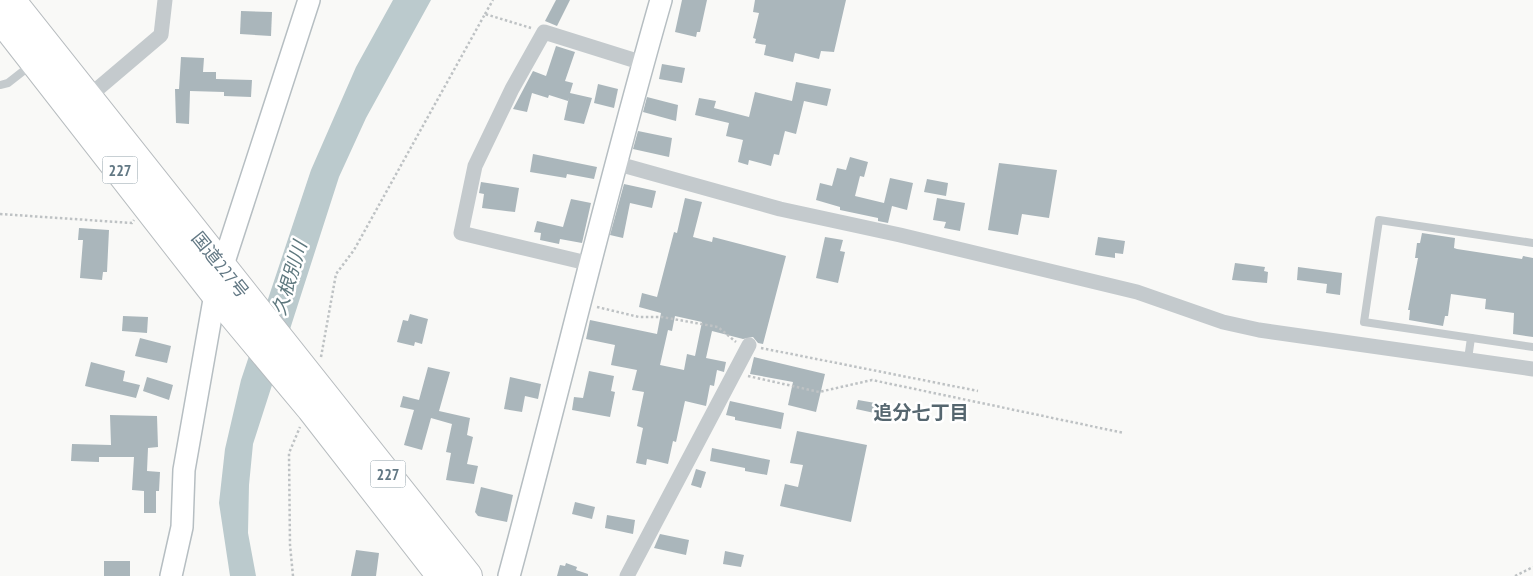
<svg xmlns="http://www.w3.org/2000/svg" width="1533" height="576" viewBox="0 0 1533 576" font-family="'PT Sans Narrow','Noto Sans JP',sans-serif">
	<rect width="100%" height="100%" fill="#f9f9f7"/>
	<polygon fill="#bbcacd" points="393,0 431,0 366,118 339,177 253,444 249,485 248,533 256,576 230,576 219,503 225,449 241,380 311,170 356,67"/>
	<g fill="#aab6bb" fill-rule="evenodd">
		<polygon points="556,0 570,0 557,26 545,21"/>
		<polygon points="682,0 707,0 700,32 697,32 696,37 675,32"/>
		<polygon points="755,0 846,0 834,52 821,51 819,59 795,53 793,62 764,55 766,45 755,43 756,39 753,38 759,13 753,12"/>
		<polygon points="241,11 272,12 271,36 240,34"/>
		<polygon points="556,46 575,52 565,81 573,83 570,93 592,98 584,124 564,120 569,97 568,101 549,95 548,98 532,93 527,112 513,109 533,71 546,76"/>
		<polygon points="181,57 204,58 203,72 216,72 216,79 252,80 251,97 224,96 224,92 190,91 189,124 176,123 175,89 179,89"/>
		<polygon points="662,64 685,68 682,83 659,79"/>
		<polygon points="796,82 831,89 827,106 804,101 796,134 785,131 779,155 774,154 771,166 749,160 748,165 738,162 743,140 726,136 729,123 695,115 699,98 716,101 714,108 749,117 755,92 792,101"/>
		<polygon points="598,84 618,89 614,108 594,103"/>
		<polygon points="647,97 678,105 676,121 643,112"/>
		<polygon points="638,131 672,138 669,157 633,149"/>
		<polygon points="533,154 597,167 594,179 567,174 566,178 530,172"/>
		<polygon points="850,157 868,162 864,177 860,176 855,196 884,203 890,178 913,183 907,210 892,206 888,223 878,221 878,218 840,210 840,207 816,200 820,183 832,186 837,168 846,170"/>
		<polygon points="999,163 1057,170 1049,218 1022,214 1018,235 988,230"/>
		<polygon points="927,179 948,183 946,196 924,192"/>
		<polygon points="481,182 519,188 515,212 482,208 484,194 479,193"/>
		<polygon points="624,184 656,191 652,208 630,203 623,238 610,235"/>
		<path d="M685 198 702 202 693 237 712 242 713 237 786 256 763 344 758 343 753 337 743 339 712 331 706 358 726 362 724 372 717 370 714 386 710 385 706 406 685 401 676 442 673 441 668 464 647 459 646 465 636 463 643 428 637 426 644 392 632 390 637 370 611 365 615 345 586 339 590 320 657 334 661 313 639 307 642 293 657 297 674 232 677 233ZM675 316 702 322 695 356 687 354 684 370 660 365 668 330 672 331Z"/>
		<polygon points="937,198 965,203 960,231 944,228 946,222 933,220"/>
		<polygon points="571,199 591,203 582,243 560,239 559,244 540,240 541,233 534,232 537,221 563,227"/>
		<polygon points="79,228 109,230 107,272 103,272 102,280 80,278 83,240 78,240"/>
		<polygon points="1422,233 1455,238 1454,248 1457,249 1522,259 1523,256 1533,258 1533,337 1513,334 1514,313 1485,309 1486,299 1451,294 1448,316 1445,316 1443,326 1409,320 1410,310 1408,310 1418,258 1415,258 1417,243 1420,243"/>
		<polygon points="825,237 843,240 840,251 845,252 838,283 816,278"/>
		<polygon points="1098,237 1125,241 1123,254 1115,253 1115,258 1095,255"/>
		<polygon points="1235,263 1265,267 1264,271 1268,272 1267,283 1232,280"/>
		<polygon points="1298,267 1342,273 1340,295 1326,293 1327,284 1297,280"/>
		<polygon points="410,314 428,319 422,344 415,342 414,346 397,342 403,320 408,321"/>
		<polygon points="123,316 148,317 147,333 122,331"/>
		<polygon points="140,338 171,346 167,363 135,356"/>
		<polygon points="754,357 825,374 816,412 788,405 793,382 750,374"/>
		<polygon points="91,362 125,371 123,381 140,385 136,398 85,386"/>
		<polygon points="428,367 450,372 439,411 470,418 467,435 473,437 467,464 478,466 474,484 446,480 451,453 446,452 452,424 431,418 422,450 404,445 414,410 400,407 403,396 419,400"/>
		<polygon points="589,371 614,376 611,391 615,392 610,417 572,410 574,397 583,398"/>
		<polygon points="147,377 173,385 169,400 143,391"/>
		<polygon points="510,377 541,384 538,399 525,396 522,412 504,409"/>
		<polygon points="858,400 881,404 879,414 856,409"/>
		<polygon points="730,401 784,413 781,429 735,420 735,417 726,415"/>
		<polygon points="110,415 157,416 158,447 148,448 147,471 160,472 159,491 156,491 156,513 144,513 144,491 132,490 134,457 99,457 99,462 71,461 72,444 111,445"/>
		<polygon points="797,431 867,445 851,522 780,506 785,484 798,487 803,465 790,463"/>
		<polygon points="712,448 770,460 767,475 745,471 745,468 710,461"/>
		<polygon points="696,469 706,472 701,488 691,485"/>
		<polygon points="481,487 513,495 507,522 478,516 475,512"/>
		<polygon points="575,502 595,507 592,519 572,514"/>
		<polygon points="607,515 635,520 633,534 605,528"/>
		<polygon points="660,534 689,540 686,555 654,548"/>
		<polygon points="356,550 379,553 376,576 351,576"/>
		<polygon points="725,551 744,555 741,567 723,564"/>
		<rect x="104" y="561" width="26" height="15"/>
		<polygon points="566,563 577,567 576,570 588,574 588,576 557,576 560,565 565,566"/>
	</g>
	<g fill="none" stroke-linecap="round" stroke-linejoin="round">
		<g stroke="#b6bec2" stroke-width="24">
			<g id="secondary">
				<polyline points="171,576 182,527 184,470 215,294 222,268 309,0"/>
				<path d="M509 576C561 384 606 191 661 0"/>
			</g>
		</g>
		<g stroke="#b7bcbf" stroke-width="30">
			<g id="highway">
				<polyline points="11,0 468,576"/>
				<polyline points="0,18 215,294 311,409 441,576"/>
			</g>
		</g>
		<g stroke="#bec2c4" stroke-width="2.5" stroke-dasharray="2.5 2.5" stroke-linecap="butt">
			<polyline points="485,14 493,0"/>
			<polyline points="0,214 132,223 134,220"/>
			<polyline points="597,307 639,317 662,317 718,327 736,342"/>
			<polyline points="761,348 978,391"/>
			<polyline points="321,357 336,274 354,250 485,14 531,28"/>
			<polyline points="748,376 819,392 872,380 1124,433"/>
			<polyline points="293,576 290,545 289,453 300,427"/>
			<polyline points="1515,576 1533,567"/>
		</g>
		<g stroke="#c4cacd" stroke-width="8">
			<polyline points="0,85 8,83 31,65"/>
			<polyline points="1533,243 1379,220 1364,322 1533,347"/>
			<polyline points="1468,359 1471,338"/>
		</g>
		<g stroke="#c4cacd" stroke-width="15">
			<polyline points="88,97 161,35 165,0"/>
			<polyline points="615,163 780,209 900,235 1137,292 1223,322 1259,330 1533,369"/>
			<polyline points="591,264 461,233 475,166 512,89 544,32 643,63"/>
			<polyline points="627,576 749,345"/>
		</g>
		<use href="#secondary" stroke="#fff" stroke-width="21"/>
		<use href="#highway" stroke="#fff" stroke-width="28"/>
	</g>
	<g text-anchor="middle" stroke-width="5" stroke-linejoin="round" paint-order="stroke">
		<g fill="#fff" stroke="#91a0a9" stroke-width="1">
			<rect x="102.5" y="156.5" width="35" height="27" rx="4"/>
			<rect x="370.5" y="460.5" width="35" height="27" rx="4"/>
		</g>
		<g font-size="16" font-weight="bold" fill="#627884">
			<text x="120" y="176">227</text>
			<text x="388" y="480">227</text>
		</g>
		<g font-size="18" fill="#627884" stroke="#fff">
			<text transform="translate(220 265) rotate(51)" y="6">国道227号</text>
		</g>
		<g font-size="19" font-style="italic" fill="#5e787e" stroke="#fff">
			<text transform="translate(289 278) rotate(-73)" y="7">久根別川</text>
		</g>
		<g font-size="19" font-weight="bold" fill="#55666f" stroke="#fff">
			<text x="921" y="419">追分七丁目</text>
		</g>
	</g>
</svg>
